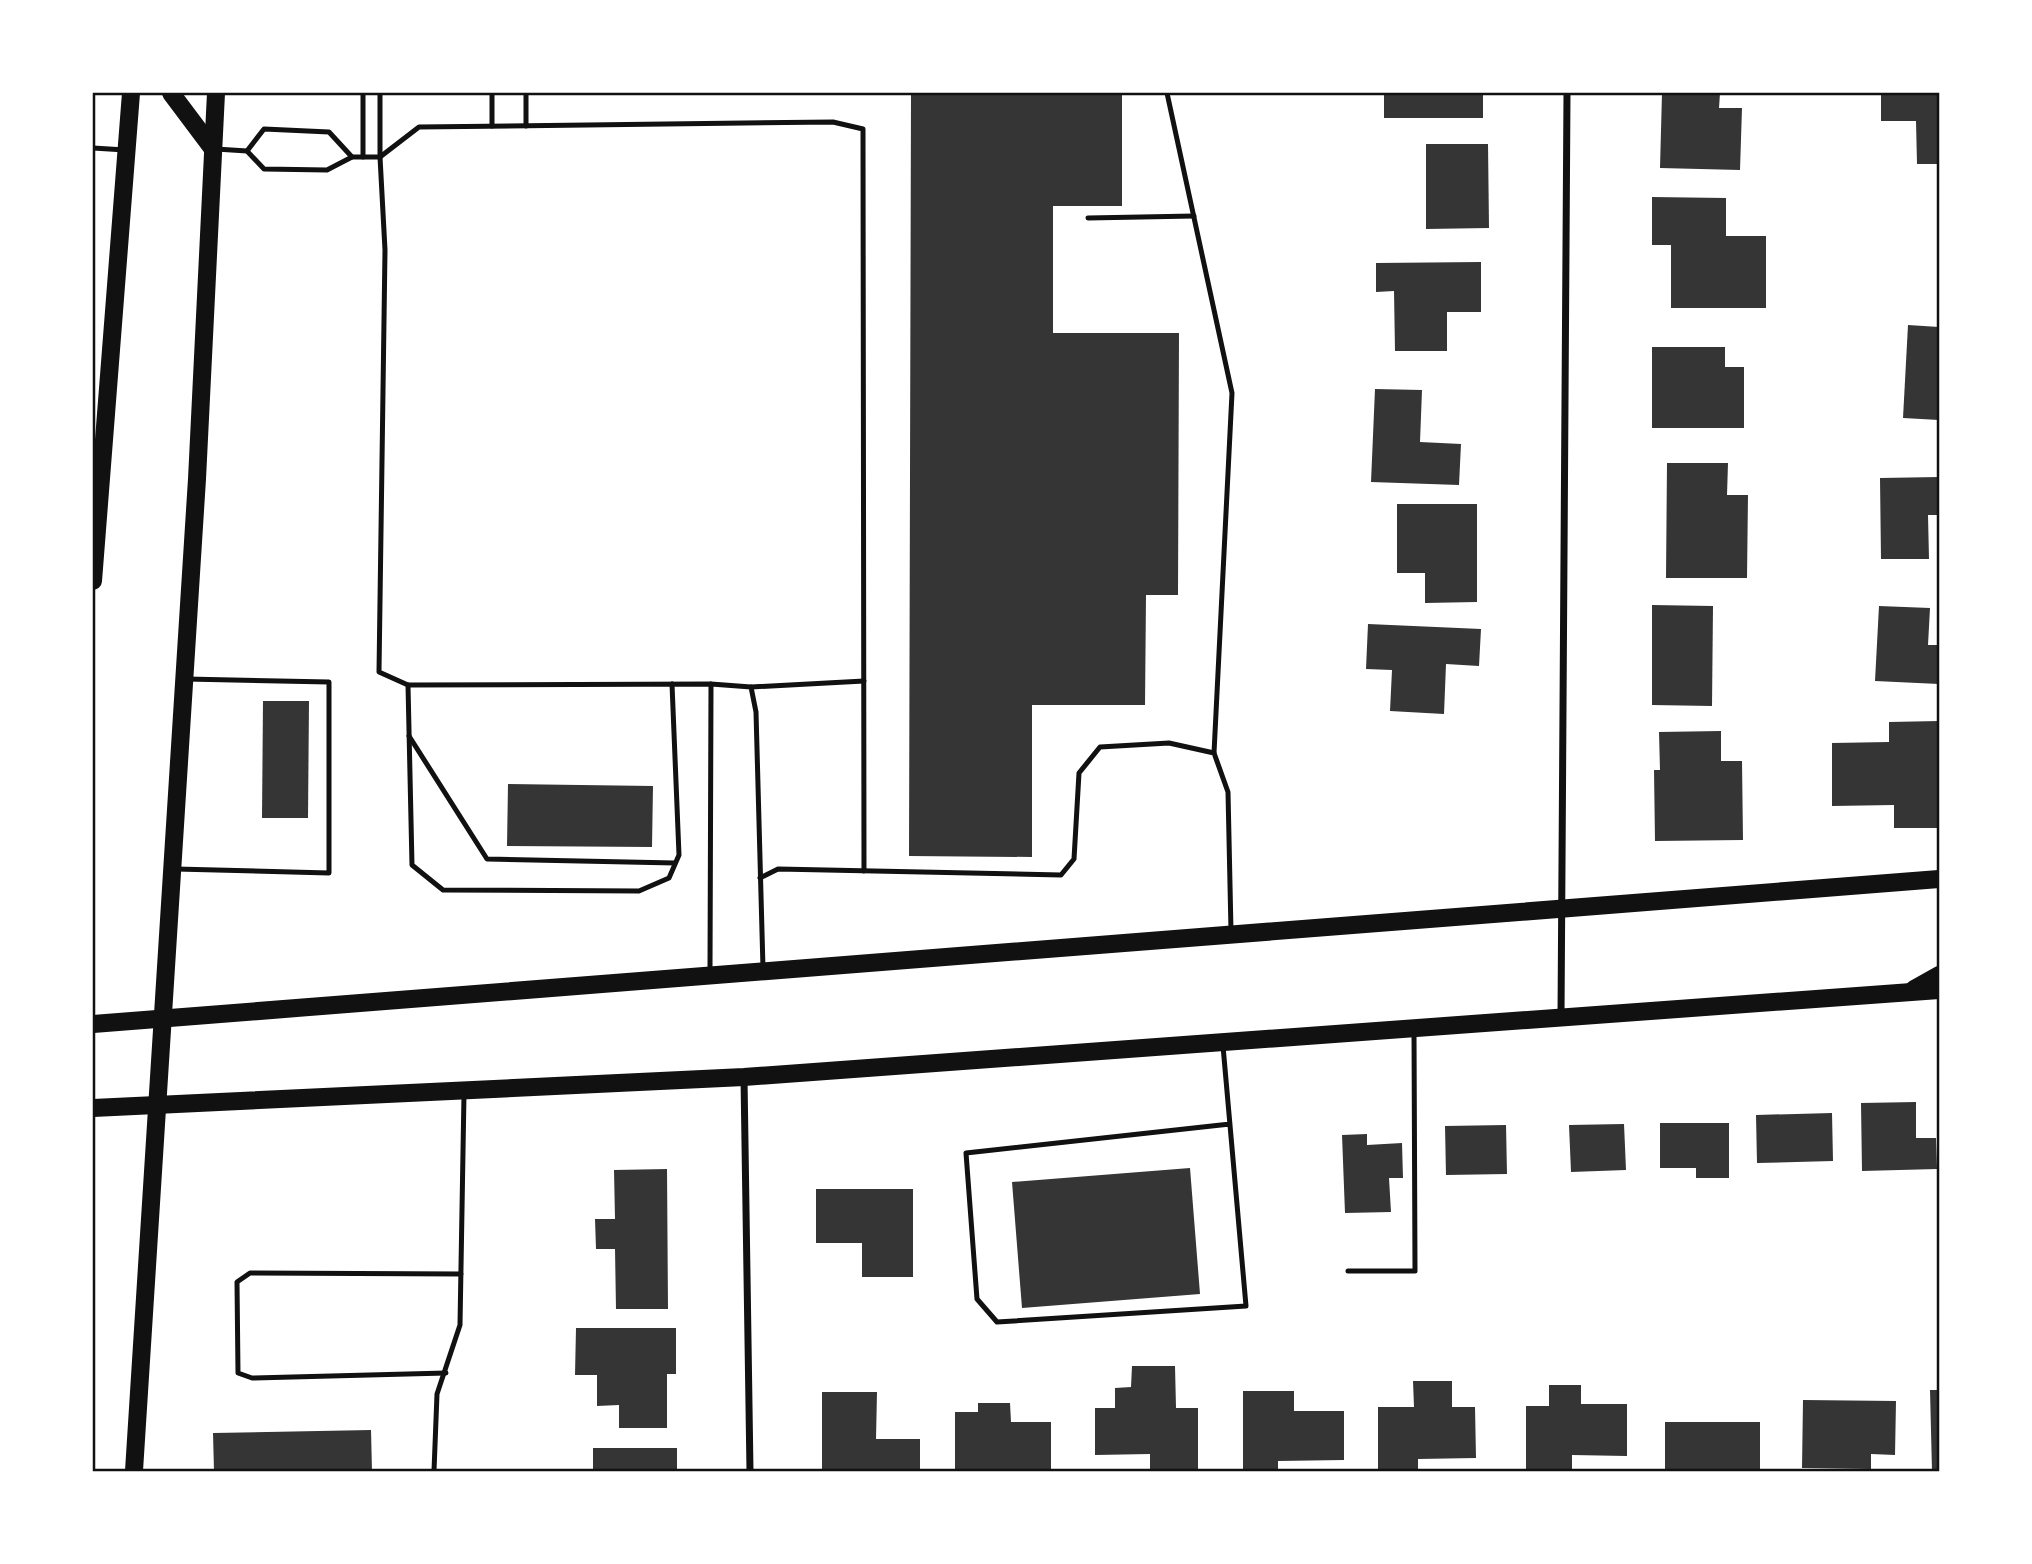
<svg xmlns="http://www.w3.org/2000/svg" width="2032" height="1564" viewBox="0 0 2032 1564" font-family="'Alegreya Sans',sans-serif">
	<rect width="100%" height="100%" fill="#fff"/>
	<g fill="#353535">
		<polygon points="911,93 1122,93 1122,206 1053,206 1053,333 1179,333 1178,595 1146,595 1145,705 1032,705 1032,857 909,856"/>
		<rect x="1384" y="93" width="99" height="25"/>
		<polygon points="1662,93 1720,93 1719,108 1742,108 1740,170 1660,168"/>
		<polygon points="1881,93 1939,93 1939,164 1917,164 1916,121 1881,121"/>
		<polygon points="1426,144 1488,144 1489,228 1426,229"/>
		<polygon points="1652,197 1726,198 1726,236 1766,236 1766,308 1671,308 1671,245 1652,245"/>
		<polygon points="1481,262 1481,312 1447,312 1447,351 1395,351 1394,291 1376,292 1376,263"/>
		<polygon points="1908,325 1939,327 1939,420 1903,418"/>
		<polygon points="1652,347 1725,347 1725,367 1744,367 1744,428 1652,428"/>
		<polygon points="1375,389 1422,390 1420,442 1461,444 1459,485 1371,482"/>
		<polygon points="1667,463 1728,463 1727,495 1748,495 1747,578 1666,578"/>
		<polygon points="1939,477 1939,515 1928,515 1929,559 1881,559 1880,478"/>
		<polygon points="1397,504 1477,504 1477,602 1425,603 1425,573 1397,573"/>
		<polygon points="1652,605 1713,606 1712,706 1652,705"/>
		<polygon points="1879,606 1930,608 1928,645 1939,645 1939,684 1875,681"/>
		<polygon points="1368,624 1481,629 1479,666 1446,664 1444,714 1390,711 1392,670 1366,669"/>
		<polygon points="263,701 309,701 308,818 262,818"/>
		<polygon points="1939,721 1939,828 1894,828 1894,805 1832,806 1832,743 1889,742 1889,722"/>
		<polygon points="1721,731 1721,761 1742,761 1743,840 1655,841 1654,770 1660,770 1659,732"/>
		<polygon points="508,784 653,786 652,847 507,846"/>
		<polygon points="1916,1102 1916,1138 1936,1138 1937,1169 1862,1171 1861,1103"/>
		<polygon points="1832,1113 1833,1161 1757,1163 1756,1115"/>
		<polygon points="1660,1123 1729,1123 1729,1178 1696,1178 1696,1168 1660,1168"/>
		<polygon points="1624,1124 1626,1170 1571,1172 1569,1125"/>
		<polygon points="1506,1125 1507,1174 1446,1175 1445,1126"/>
		<polygon points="1367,1134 1367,1145 1402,1143 1403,1178 1389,1178 1391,1212 1345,1213 1342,1135"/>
		<polygon points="1190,1168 1200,1294 1022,1308 1012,1182"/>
		<polygon points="667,1169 668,1309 616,1309 615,1249 596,1249 595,1219 615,1219 614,1170"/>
		<polygon points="816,1189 913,1189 913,1277 862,1277 862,1243 816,1243"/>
		<polygon points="576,1328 676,1328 676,1374 667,1374 667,1428 619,1428 619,1405 597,1406 597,1375 575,1375"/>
		<polygon points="1132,1366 1175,1366 1176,1408 1198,1408 1198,1471 1150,1471 1150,1454 1095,1455 1095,1408 1115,1408 1115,1388 1131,1387"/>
		<polygon points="1413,1381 1452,1381 1452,1407 1475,1407 1476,1458 1418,1459 1418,1471 1378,1471 1378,1407 1414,1407"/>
		<polygon points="1549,1385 1581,1385 1581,1404 1627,1404 1627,1456 1572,1455 1572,1471 1526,1471 1526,1406 1549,1406"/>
		<polygon points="1930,1390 1939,1390 1939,1471 1932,1471"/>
		<polygon points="1243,1391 1294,1391 1294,1411 1344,1411 1344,1460 1278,1461 1278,1471 1243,1471"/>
		<polygon points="822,1392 877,1392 876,1439 920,1439 920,1471 822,1471"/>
		<polygon points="1803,1400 1896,1401 1895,1455 1871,1454 1871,1469 1802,1468"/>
		<polygon points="978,1403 1010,1403 1011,1422 1051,1422 1051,1471 955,1471 955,1412 978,1412"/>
		<rect x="1665" y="1422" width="95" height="49"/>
		<polygon points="371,1430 372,1471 214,1471 213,1433"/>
		<rect x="593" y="1448" width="84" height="23"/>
	</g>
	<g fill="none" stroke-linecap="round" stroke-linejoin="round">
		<g stroke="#111" stroke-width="5">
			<polyline points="492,93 492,126"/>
			<polyline points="526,93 526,126"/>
			<polyline points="1167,93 1232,393 1214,753"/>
			<polyline points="93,148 125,150"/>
			<polyline points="216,149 247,151 264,169 327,170 352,157 380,157 385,250 379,672 408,685"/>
			<polyline points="247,151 264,129 329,132 352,157"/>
			<polyline points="363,157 363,93"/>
			<polyline points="380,157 419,127 833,122 863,129 864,871"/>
			<polyline points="380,157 380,93"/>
			<polyline points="1088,218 1194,216"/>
			<polyline points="672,684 679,855 669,878 639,891 443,890 412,865 408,685 711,684 751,687 756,712 763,968"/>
			<polyline points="751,687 864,681"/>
			<polyline points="409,736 487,859 675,863"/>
			<polyline points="176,869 329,873 329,682 186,679"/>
			<polyline points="760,878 778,869 1061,875 1074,859 1079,773 1100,747 1169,743 1214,753 1228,792 1231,931"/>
			<polyline points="710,971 711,684"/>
			<polyline points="1223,1046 1246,1306 997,1322 977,1299 966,1153 1230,1124"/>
			<polyline points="1348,1271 1415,1271 1414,1032"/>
			<polyline points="446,1373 252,1378 238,1373 237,1282 250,1273 461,1274"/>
			<polyline points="434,1471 437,1394 460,1325 464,1094"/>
		</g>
		<g stroke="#111" stroke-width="7">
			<polyline points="1561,1018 1567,93"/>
			<polyline points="744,1078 750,1471"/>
		</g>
		<g stroke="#111" stroke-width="18">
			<polyline points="171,93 213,149"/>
			<polyline points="93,581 131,93"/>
			<polyline points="1914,989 1939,975"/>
			<polyline points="93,1024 1939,879"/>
			<polyline points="93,1108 744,1077 1939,990"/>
			<polyline points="134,1471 197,479 216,93"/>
		</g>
	</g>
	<rect width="2032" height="1564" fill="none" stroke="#ffffff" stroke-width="189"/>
	<rect x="94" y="94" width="1844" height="1376" fill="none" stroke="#111" stroke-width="2.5"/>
</svg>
